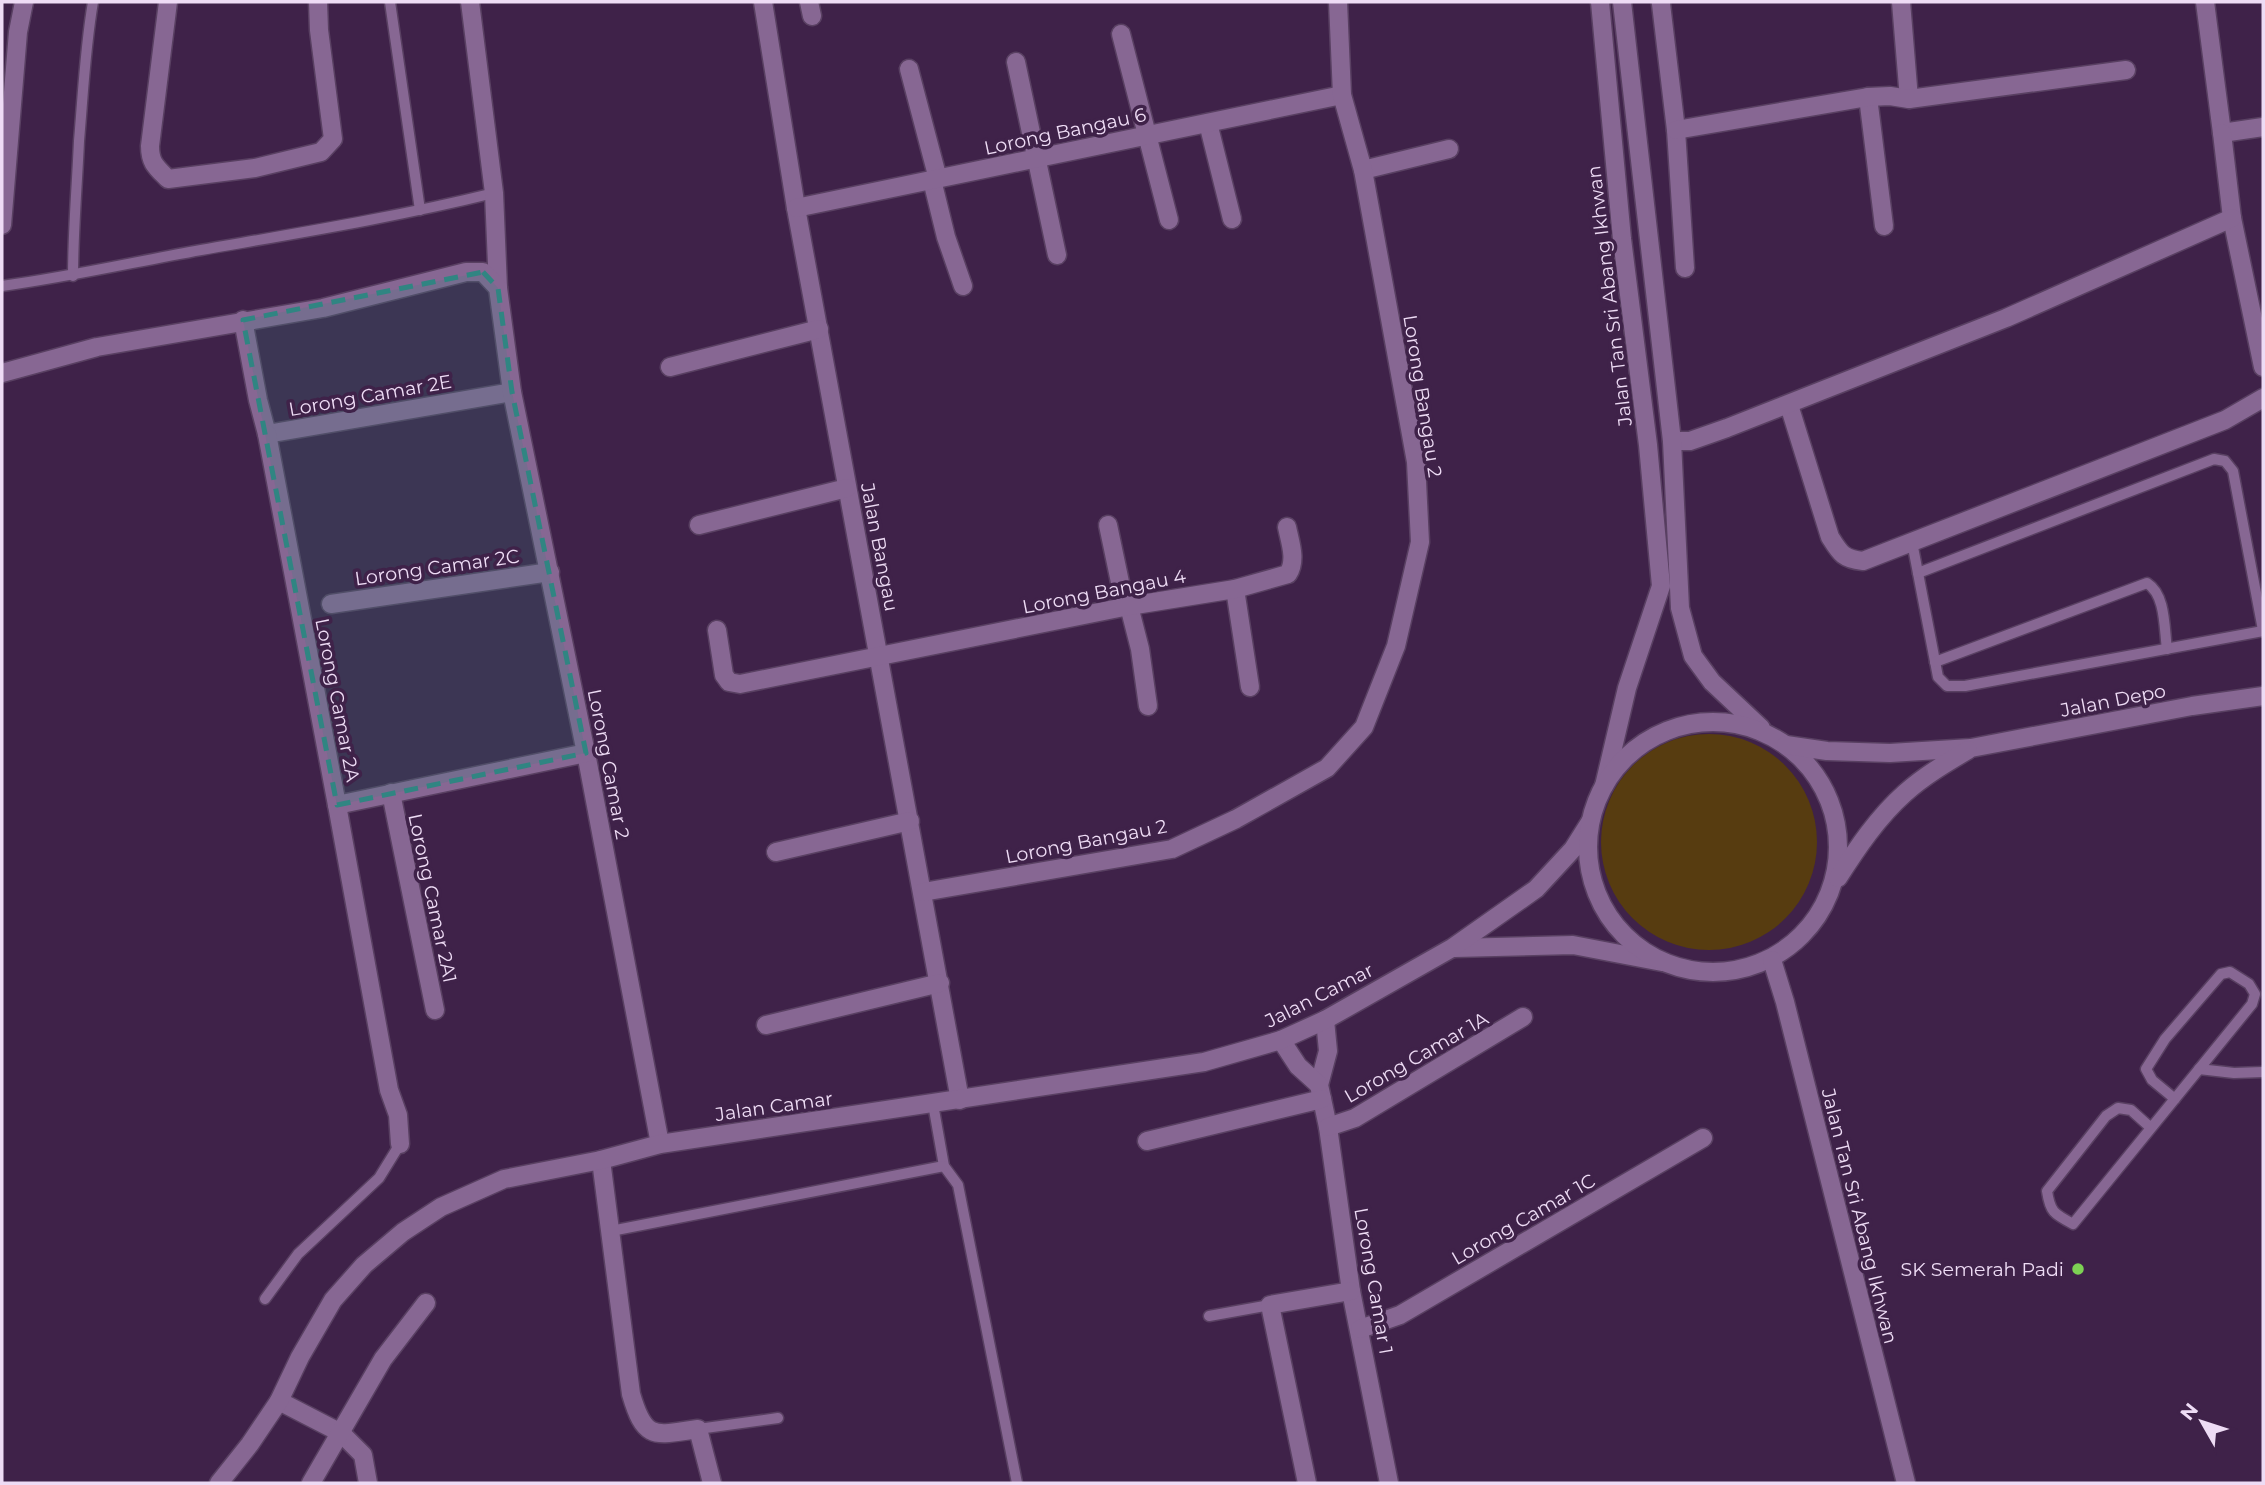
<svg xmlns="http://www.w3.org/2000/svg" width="2265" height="1485" viewBox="0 0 2265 1485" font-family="Montserrat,sans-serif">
	<rect width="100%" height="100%" fill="#3f2249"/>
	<circle fill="#573c10" cx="1709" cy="842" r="108"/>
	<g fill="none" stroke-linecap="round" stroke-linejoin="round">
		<g stroke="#594062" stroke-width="13">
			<g id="service">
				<polyline points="390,2 420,210"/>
				<path d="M73 276C73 231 77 186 79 141 83 95 85 48 93 2"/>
				<path d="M2 286C69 277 134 262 201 250 298 233 397 217 494 193"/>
				<polyline points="1912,542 1938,677 1947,686 1965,686 2263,631"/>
				<polyline points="1918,573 2214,459 2225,461 2233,471 2263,630"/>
				<path d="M1935 662 2147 583C2166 595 2164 628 2167 649"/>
				<polyline points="2199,1069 2234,1073 2263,1072"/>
				<polyline points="933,1104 944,1166 958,1185 1017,1483"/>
				<path d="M2151 1128 2131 1110 2118 1108 2106 1116 2047 1191C2050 1212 2054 1214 2073 1224L2252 1004 2255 994 2249 984 2230 972 2221 974 2165 1039 2146 1069 2152 1080 2175 1099"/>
				<polyline points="611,1231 944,1166"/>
				<polyline points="265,1299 298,1254 379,1178 400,1144"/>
				<polyline points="1209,1316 1270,1305"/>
				<polyline points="698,1429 778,1418"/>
			</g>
		</g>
		<g stroke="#594062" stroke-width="21">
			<g id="minor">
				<path d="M168 2 150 146C150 163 156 167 168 179L255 168 321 152 333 139 319 30 318 2"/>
				<polyline points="470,2 494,193 498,288"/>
				<polyline points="763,2 796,208 960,1100"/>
				<polyline points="809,2 812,16"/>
				<polyline points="1901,2 1909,99"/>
				<polyline points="2205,2 2222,133 2263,127"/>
				<polyline points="1661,4 1676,130 1685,268"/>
				<polyline points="1121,34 1169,220"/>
				<polyline points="1016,62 1057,255"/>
				<polyline points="909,69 938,179"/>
				<polyline points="1868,97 1884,226"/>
				<polyline points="1208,123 1232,219"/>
				<polyline points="1676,130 1868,97 1890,96 1909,99 2126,70"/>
				<polyline points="2222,133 2232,218 2263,367"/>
				<polyline points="1363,170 1449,149"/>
				<polyline points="932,180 946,237 963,286"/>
				<polyline points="796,208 1342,95"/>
				<polyline points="2,225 18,32 24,2"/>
				<polyline points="243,320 258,400 267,434 512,392"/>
				<polyline points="670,367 819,329"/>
				<polyline points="2,373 97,347 323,308 466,272 483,272 498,288 512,392 586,753 660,1144"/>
				<path d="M1789 405 1830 537C1840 553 1843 559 1863 561L2225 420 2263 398"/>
				<polyline points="267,434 337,805 586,753"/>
				<polyline points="1672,441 1690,441 1727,428 2006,318 2232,218"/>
				<polyline points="699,525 847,488"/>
				<polyline points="1108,525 1121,587 1129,606 1140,649 1148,706"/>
				<polyline points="1235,589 1250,687"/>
				<polyline points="331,604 550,572"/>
				<path d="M717 630 724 675 729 682 740 684 1129 606 1235 589 1288 574C1297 560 1290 542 1287 527"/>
				<polyline points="391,793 435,1010"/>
				<polyline points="337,805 389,1090 398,1115 400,1144"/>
				<polyline points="776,852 910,821"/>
				<polyline points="923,892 1172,849 1236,819 1327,768 1364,727 1396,646 1420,542 1416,462 1363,170 1342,95 1338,2"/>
				<polyline points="1454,948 1573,945 1662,962"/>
				<polyline points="1325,1020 1328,1051 1319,1085 1328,1127 1351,1291 1389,1483"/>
				<polyline points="766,1025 940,983"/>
				<polyline points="1281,1040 1298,1066 1319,1085"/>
				<polyline points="1328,1127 1355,1118 1523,1017"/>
				<polyline points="1147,1141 1322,1099"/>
				<path d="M601 1160 631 1394C645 1442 655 1435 698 1429L712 1483"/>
				<polyline points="1360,1329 1400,1315 1703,1138"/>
				<polyline points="279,1401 341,1433 363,1455 368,1483"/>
				<polyline points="219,1483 250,1444 279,1401 300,1357 333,1300 364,1265 403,1232 441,1207 504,1179 601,1160 660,1144 1204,1062 1281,1040 1325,1020 1452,948 1536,889 1573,849 1590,822"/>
				<polyline points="311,1483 383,1359 426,1303"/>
				<polyline points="1307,1483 1270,1305 1351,1291"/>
			</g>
		</g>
		<g stroke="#594062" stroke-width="21">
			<g id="tertiary">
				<polyline points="1600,2 1622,239 1648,445 1661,586 1627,688 1604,786"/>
				<polyline points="1622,2 1672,441 1680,608 1693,656 1712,682 1761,728"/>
				<circle cx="1713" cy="847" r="125"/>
				<polyline points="1786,745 1827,751 1890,753 1971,748 2192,706 2263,696"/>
				<path d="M1838 878C1857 848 1878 817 1905 793 1924 776 1946 763 1968 750"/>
				<polyline points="1772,960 1785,1002 1906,1483"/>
			</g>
		</g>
		<use href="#service" stroke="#876793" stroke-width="10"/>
		<use href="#minor" stroke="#876793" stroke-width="18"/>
		<use href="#tertiary" stroke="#876793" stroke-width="18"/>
	</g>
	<path fill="#308582" fill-opacity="0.2" stroke="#308582" stroke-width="5" stroke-dasharray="14 9" stroke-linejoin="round" d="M483 272 498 288 512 392 586 753 337 805 243 320Z"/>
	<circle fill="#7dd154" stroke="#3f2249" stroke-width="2.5" cx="2078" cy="1269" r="7"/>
	<g text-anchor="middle" stroke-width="7" stroke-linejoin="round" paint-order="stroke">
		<g font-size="19" fill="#eedcf5" stroke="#3f2249">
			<text transform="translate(1065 131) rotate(-12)" y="7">Lorong Bangau 6</text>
			<text transform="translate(1609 296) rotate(-97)" y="7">Jalan Tan Sri Abang Ikhwan</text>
			<text transform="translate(370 395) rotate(-10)" y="7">Lorong Camar 2E</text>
			<text transform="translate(1423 396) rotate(81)" y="7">Lorong Bangau 2</text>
			<text transform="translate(880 547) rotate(79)" y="7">Jalan Bangau</text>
			<text transform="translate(437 567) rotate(-8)" y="7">Lorong Camar 2C</text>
			<text transform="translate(1104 591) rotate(-11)" y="7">Lorong Bangau 4</text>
			<text transform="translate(338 700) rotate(79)" y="7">Lorong Camar 2A</text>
			<text transform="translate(2113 700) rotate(-11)" y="7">Jalan Depo</text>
			<text transform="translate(609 764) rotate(79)" y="7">Lorong Camar 2</text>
			<text transform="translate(1086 841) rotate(-11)" y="7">Lorong Bangau 2</text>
			<text transform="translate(433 898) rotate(78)" y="7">Lorong Camar 2A1</text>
			<text transform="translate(1319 995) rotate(-27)" y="7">Jalan Camar</text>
			<text transform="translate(1416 1057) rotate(-30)" y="7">Lorong Camar 1A</text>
			<text transform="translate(774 1106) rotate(-8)" y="7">Jalan Camar</text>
			<text transform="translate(1860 1216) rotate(76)" y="7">Jalan Tan Sri Abang Ikhwan</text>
			<text transform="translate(1523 1219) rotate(-30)" y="7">Lorong Camar 1C</text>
			<text transform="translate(1374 1281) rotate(80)" y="7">Lorong Camar 1</text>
		</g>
		<g font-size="19" fill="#eedcf5" stroke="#3f2249" text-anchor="end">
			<text x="2064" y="1276">SK Semerah Padi</text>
		</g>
	</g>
	<rect width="2265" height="1485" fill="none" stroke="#eedcf5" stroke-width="7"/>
	<g transform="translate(2202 1422) rotate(309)" stroke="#3f2249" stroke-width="5" paint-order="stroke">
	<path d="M0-5L12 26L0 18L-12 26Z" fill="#eedcf5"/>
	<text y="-10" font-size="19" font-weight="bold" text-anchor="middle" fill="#eedcf5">N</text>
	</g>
</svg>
